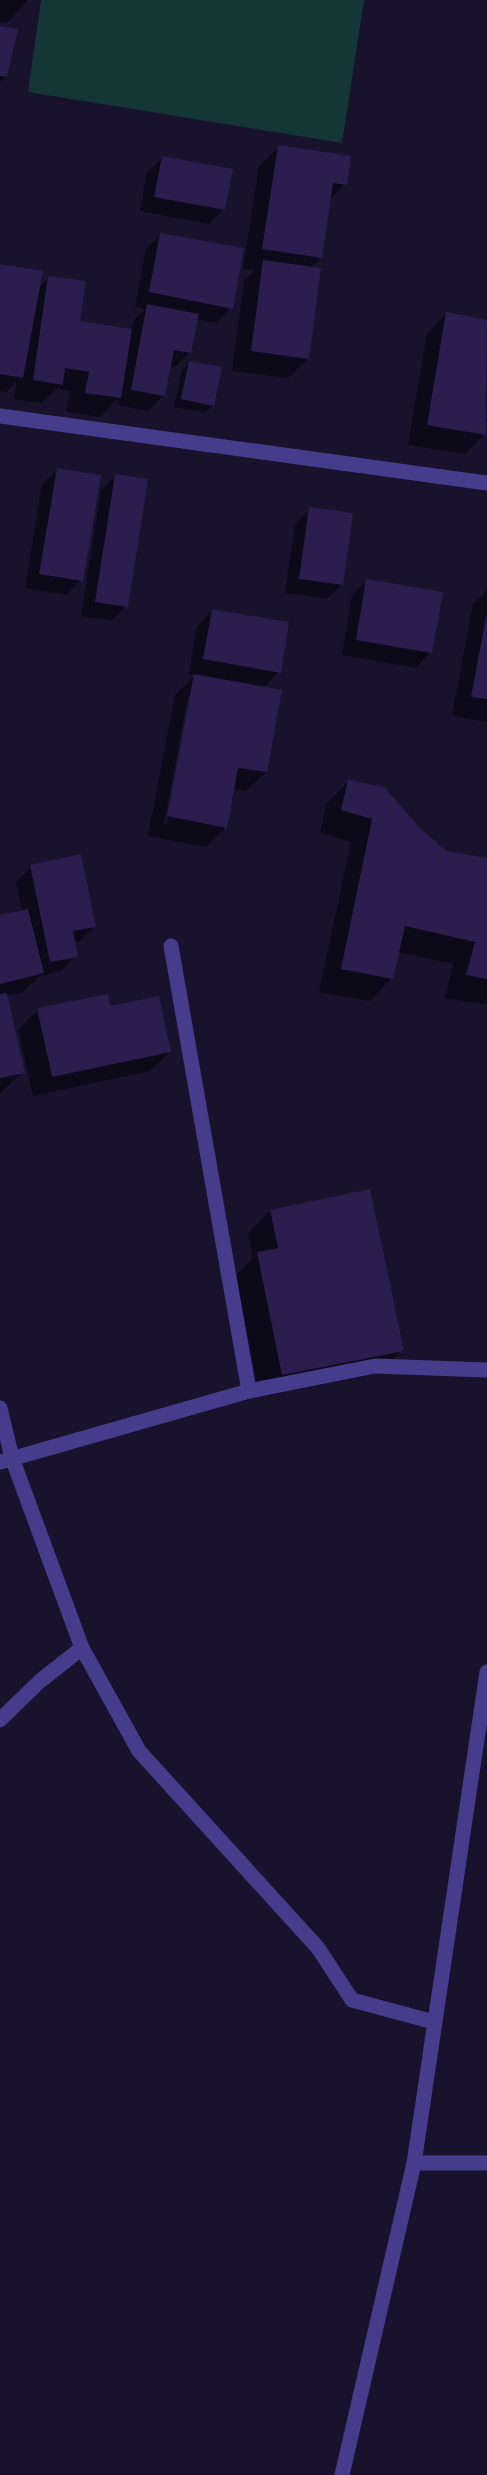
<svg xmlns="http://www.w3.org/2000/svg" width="487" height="2475" viewBox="0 0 487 2475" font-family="'DM Sans',sans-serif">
	<rect width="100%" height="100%" fill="#18122d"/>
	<polygon fill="#153637" points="41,0 364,0 342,143 28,92"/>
	<g fill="#0007" fill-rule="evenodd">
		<polygon points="0,0 28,0 7,23 0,22"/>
		<polygon points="0,28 6,77 0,82"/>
		<polygon points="279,147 345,184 329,200 321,258 310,268 308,359 288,378 232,371 244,281 255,270 243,269 259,166"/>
		<polygon points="162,158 224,209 209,224 140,211 147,172"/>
		<polygon points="161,234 231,308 216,323 196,319 190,352 175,367 169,366 163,396 148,411 117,405 118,399 100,417 66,412 70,391 56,389 41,403 14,399 16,382 7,392 0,391 0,265 38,288 49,277 79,322 131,330 133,321 145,309 135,307 146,249"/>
		<polygon points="446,314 487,321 487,419 484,435 465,454 408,445 427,334"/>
		<polygon points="190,362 212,405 205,413 174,407 182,370"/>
		<polygon points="57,470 81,580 66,595 25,588 42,484"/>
		<polygon points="116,475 126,606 111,621 81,616 101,490"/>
		<polygon points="310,509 342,584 327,599 285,593 295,524"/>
		<polygon points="367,580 430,653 416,668 342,655 352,595"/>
		<polygon points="487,590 487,722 452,716 473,604"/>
		<path d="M212 611 279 672 263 688 266 772 246 791 233 789 226 827 206 847 148 836 175 695 195 675 189 674 197 626ZM188 696H191L167 824H164Z"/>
		<polygon points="348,782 419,829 445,853 487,859 487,1005 445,998 453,964 398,952 392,978 370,1001 319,992 351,842 320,833 326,804"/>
		<polygon points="31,867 95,926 80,941 73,942 76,956 61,971 40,976 23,992 7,996 23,1072 0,1093 0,917 22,912 16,882"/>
		<polygon points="109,1008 170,1052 150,1071 33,1096 18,1029 38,1010"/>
		<polygon points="270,1211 402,1350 379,1373 260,1397 235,1276 253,1258 248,1233"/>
	</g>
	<g fill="#2b1e4e">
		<polygon points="0,26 18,29 7,77 0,76"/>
		<polygon points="278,145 351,156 347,185 333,183 322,258 262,249"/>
		<polygon points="162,156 233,169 225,210 154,197"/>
		<polygon points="160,233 244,248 233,309 149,292"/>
		<polygon points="263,260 321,268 309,359 251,351"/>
		<polygon points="0,264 43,271 23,378 0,374"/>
		<polygon points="48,276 86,281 80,321 132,329 121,398 85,393 89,372 65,368 63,385 33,380"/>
		<polygon points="147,304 199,314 191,353 174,350 165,396 131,390"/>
		<polygon points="446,312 487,320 486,435 427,425"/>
		<polygon points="189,361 222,367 214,406 181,399"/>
		<polygon points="57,468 101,475 83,581 39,574"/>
		<polygon points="115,474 148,479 128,607 95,602"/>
		<polygon points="309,507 353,513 343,585 299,579"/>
		<polygon points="366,579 443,592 432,653 356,640"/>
		<polygon points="212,609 289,622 281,673 203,659"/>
		<polygon points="486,617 487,617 487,699 471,697"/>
		<polygon points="194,674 282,690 267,772 238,768 227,828 167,816"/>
		<polygon points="348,780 384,787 420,828 446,851 487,858 487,979 466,975 475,942 405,926 393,979 341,969 372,819 341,810"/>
		<polygon points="81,854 96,927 73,931 78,957 50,962 30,865"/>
		<polygon points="28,909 44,973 0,984 0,915"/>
		<polygon points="7,993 25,1073 0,1078 0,994"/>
		<polygon points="108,994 110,1006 159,996 171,1052 52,1077 37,1008"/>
		<polygon points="370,1189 404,1351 282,1375 257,1252 278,1248 270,1210"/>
	</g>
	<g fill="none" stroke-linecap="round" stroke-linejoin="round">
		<g stroke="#453d8c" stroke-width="15">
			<polyline points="0,416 487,483"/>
			<polyline points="171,946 249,1391"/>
			<polyline points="0,1408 12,1458 82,1648 139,1751 318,1948 352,2000 434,2022"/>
			<polyline points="0,1462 249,1391 375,1366 487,1370"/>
			<polyline points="0,1720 40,1681 82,1648"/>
			<polyline points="414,2163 487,2163"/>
			<polyline points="342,2475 414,2163 487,1672"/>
		</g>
	</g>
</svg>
